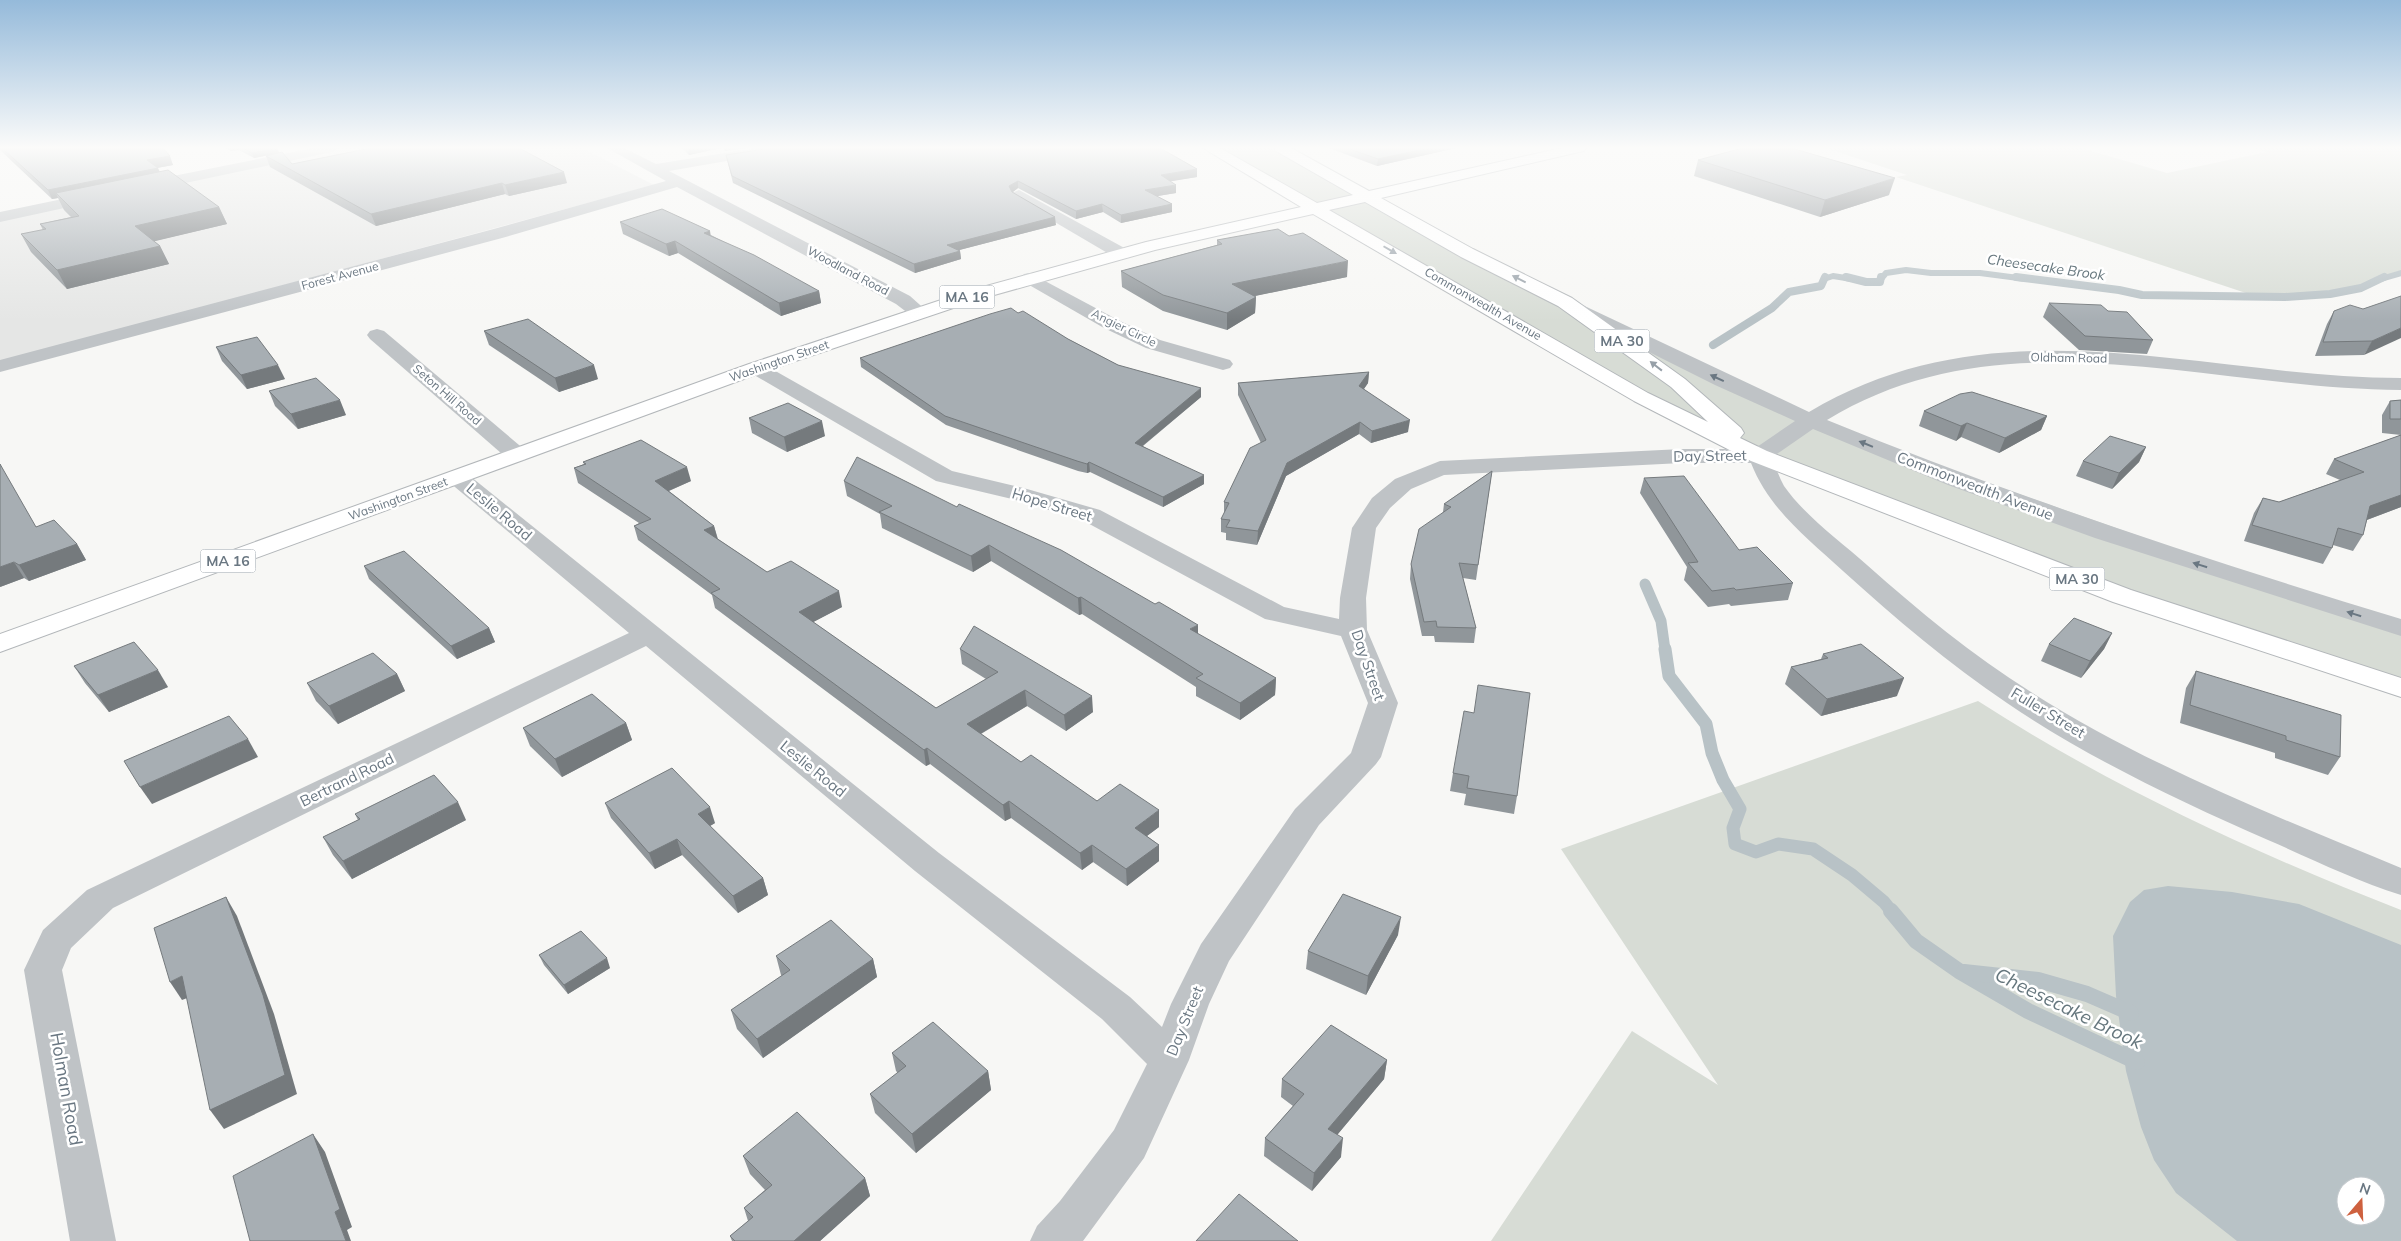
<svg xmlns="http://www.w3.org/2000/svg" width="2401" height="1241" viewBox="0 0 2401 1241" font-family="Mulish,sans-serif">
	<rect width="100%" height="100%" fill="#f7f7f5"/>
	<polygon fill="#e5e6e5" points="327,148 582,148 654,185 0,362 0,221 332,150"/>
	<g fill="#d7dcd5" fill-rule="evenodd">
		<polygon points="1210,148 1281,148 1565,302 1811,421 2401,628 2401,688 1759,456"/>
		<path d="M1826 148H2081L2167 173 2267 152 2253 148H2401V272C2384 276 2371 285 2354 289L2261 298 1896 177 1907 175Z"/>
		<path d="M1978 701C2111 787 2255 853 2401 910V1241H1491L1632 1031 1718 1085 1561 849ZM2346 1186H2376V1216H2346Z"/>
	</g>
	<path fill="#b8c2c6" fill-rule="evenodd" d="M2168 886 2232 892 2299 904 2401 945V1241H2237L2176 1193 2154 1160 2141 1127 2126 1071 2116 996 2113 936 2130 902 2144 890ZM2346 1186H2376V1216H2346Z"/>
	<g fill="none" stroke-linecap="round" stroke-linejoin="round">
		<g stroke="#b8c2c6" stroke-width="6">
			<polyline points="1824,279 1833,276 1852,279"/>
			<polyline points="1881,279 1886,273 1906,270 1931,273 1980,273 2026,279"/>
			<polyline points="2381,279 2401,273"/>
		</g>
		<g stroke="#b8c2c6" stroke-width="8">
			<polyline points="1846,277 1866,282 1880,282 1881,277"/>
			<polyline points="2016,277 2119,290 2142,295 2285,297 2330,294 2361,288 2384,277"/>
			<polyline points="1713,345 1772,308 1789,292 1821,286 1825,277"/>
		</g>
		<polyline stroke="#b8c2c6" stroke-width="11" points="1645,584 1661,621 1665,650"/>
		<polyline stroke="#b8c2c6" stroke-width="13" points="1665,649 1669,676 1706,724 1712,753 1723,780 1740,809 1733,828 1735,844 1756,852 1778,844 1813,849 1852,875 1884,902 1892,912"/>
		<g stroke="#b8c2c6" stroke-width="16">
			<polyline points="1891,911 1916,941 1959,971 2028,1011 2137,1062"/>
			<polyline points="1964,972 2038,980 2087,994 2131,1013"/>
		</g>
		<g stroke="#b3b7ba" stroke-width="2">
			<path id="primary" d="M1203 148H1220L1317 203 1353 195 1276 151 1274 148H1291L1369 191 1562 148H1586L1584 151 1579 152 1381 198 1473 249 1572 298 1685 379 1741 428 1744 433 1740 438 1767 451 2131 590 2401 678V697L2113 602 1751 461 1634 401 1313 214 1155 250 980 299 763 372 0 652V634L749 364 968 291 1146 242 1301 207ZM1365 202 1461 257 1558 306 1671 387 1708 422 1648 393 1329 210Z"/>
		</g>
		<g fill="#bfc3c6" fill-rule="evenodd">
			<polygon points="313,148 339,148 332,152 143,192 135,187 143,182"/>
			<polygon points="607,148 624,148 656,164 756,148 786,148 784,151 779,152 669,171 910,296 929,313 927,317 913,317 896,304 677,187 502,238 0,372 0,360 490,230 666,181"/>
			<polygon points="1019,190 1128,250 1131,254 1128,258 1116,258 1014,198 1011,195 1014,192"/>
			<polygon points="96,192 104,197 101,200 0,222 0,212"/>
			<polygon points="1030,273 1118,320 1160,340 1230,360 1233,364 1230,368 1223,370 1146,348 1104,328 1024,282 1021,278 1024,274"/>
			<path d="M1574 301 1809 412C2000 299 2198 377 2401 378V390C2209 389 2005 312 1827 420 2015 497 2207 560 2401 619V636L2095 538 1948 485 1813 429 1771 458C1776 467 1779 477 1784 486 1806 517 1839 540 1867 565 1919 611 1972 655 2031 692 2146 765 2275 816 2401 868V895C2356 881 2312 859 2268 840 2179 801 2088 758 2007 703 1949 664 1895 618 1843 571 1807 538 1769 509 1751 463H1682L1444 475 1411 489 1390 508 1376 528 1366 598 1367 630 1398 703 1381 757 1376 764 1319 825 1229 961 1209 1004 1189 1060 1144 1158 1083 1241H1030L1037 1226 1060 1201 1114 1130 1147 1064 1102 1019 915 871 646 646 113 908 71 948 62 970 116 1241H70L24 970 43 930 87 890 629 633 449 482 445 477 449 472 457 470 465 472 939 853 1130 997 1162 1027 1171 1004 1201 944 1295 809 1351 753 1368 703 1341 636 1265 619 1082 520 1012 499 936 481 749 372 746 368 749 364 756 362 763 364 952 471 1027 489 1100 510 1284 607 1339 619 1340 598 1352 528 1372 498 1395 479 1440 461 1682 449H1754L1795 421 1715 385 1567 311 1565 307 1567 303Z"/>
			<polygon points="377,329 384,331 525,450 528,455 525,460 517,462 509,460 370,339 367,335 370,331"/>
		</g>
		<use href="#primary" fill="#fff" fill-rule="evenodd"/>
	</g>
	<g fill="#90969a">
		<polygon points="0,148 163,148 173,165 157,168 160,172 219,207 227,224 154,241 160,246 169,264 67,289 31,252 21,234 43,230 40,224 71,217 64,210 58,198 52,199 0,150"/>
		<polygon points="225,148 277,148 279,153 254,158 239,150 231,151"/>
		<polygon points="682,148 721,148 689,155"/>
		<polygon points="1329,148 1456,148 1377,166"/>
		<polygon points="726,155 1197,177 1170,181 1176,193 1157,196 1172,204 1172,212 1121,223 1103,212 1076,219 1018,188 1013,192 1056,225 959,250 960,251 961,259 915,273 733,183"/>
		<polygon points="266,156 292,164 567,183 509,196 505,194 376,226 270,167"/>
		<polygon points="1698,160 1889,195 1820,217 1694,176"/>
		<polygon points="620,222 711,235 819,291 821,303 781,316 678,253 669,256 623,234"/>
		<polygon points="1217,240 1347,277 1254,296 1256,297 1255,313 1227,330 1163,311 1122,287 1121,271 1217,245"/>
		<polygon points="2401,296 2364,355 2315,356 2327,324 2334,311 2363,309"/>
		<polygon points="2049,303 2108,311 2153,340 2147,354 2079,350 2043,317"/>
		<polygon points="1018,313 1118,365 1201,397 1143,446 1204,484 1163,507 1090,472 1087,473 1078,471 946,425 861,367 860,358"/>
		<polygon points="484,331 598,379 559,392 489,345"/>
		<polygon points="216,347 285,379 247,389 222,361"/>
		<polygon points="1369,372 1368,383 1364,389 1408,432 1371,443 1359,434 1286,476 1257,545 1226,540 1226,533 1221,532 1221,519 1224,514 1224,502 1261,443 1238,395 1238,383"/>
		<polygon points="269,391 346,415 298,429 275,406"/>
		<polygon points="2401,400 2401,435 2382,433 2382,415 2390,401"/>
		<polygon points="1924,411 2047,416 2041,430 1999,453 1961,437 1956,441 1919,426"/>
		<polygon points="749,418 825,436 787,452 752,433"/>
		<polygon points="2401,435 2401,507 2367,520 2363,535 2353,551 2333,545 2332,548 2323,564 2244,541 2254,513 2263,498 2279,502 2340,480 2326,474 2334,459"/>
		<polygon points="2146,447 2139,462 2112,489 2076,476 2083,461"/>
		<polygon points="583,462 691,481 669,491 714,526 718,539 767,572 842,607 813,622 936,708 986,679 962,664 960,649 1093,712 1066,731 1027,706 981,734 1021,762 1097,801 1159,827 1147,836 1159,845 1159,861 1127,886 1093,862 1082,870 1011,818 1005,821 930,764 926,766 715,608 712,595 638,540 634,526 639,523 578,483 574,468 584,464"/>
		<polygon points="1492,471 1476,580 1463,578 1476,628 1474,643 1435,642 1434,636 1422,636 1410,579 1411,564 1443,512 1444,504"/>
		<polygon points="1644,478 1739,550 1793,583 1788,600 1731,606 1729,604 1708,607 1684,580 1687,567 1640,493"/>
		<polygon points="844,481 1198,634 1276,678 1275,695 1240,720 1196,696 1196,687 1082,614 1079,615 991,561 973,572 882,528 880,514 847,496"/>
		<polygon points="37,526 77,544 86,560 29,581 24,578 0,587"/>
		<polygon points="364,566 489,628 495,642 457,659 369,579"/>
		<polygon points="2112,633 2104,649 2081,678 2041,661 2049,644"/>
		<polygon points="1823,654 1897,696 1821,716 1785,684 1791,667 1821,659"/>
		<polygon points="74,666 168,687 109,712 85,683"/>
		<polygon points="2196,671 2340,757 2328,775 2275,758 2275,753 2180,723 2186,688"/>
		<polygon points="397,674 405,691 338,724 316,701 307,683"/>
		<polygon points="1474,713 1517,796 1514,814 1464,805 1466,794 1450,791 1453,773"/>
		<polygon points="626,723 632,740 562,777 530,746 523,728"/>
		<polygon points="605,803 715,823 710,826 763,878 768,895 738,913 682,855 655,869 611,818"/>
		<polygon points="355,814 466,820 352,879 333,855 323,837 358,820"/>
		<polygon points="1398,935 1366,995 1306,969 1308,951"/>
		<polygon points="539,955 610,968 568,994 544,965"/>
		<polygon points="776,956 873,959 877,977 763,1058 737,1029 731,1010 782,976 781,975"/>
		<polygon points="892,1053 988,1071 991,1090 916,1153 875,1113 870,1094 898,1073 896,1071"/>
		<polygon points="1387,1060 1384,1079 1337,1135 1341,1157 1312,1191 1264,1156 1265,1138 1293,1106 1281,1097 1282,1079"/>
		<polygon points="743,1156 865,1178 870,1196 820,1241 732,1241 730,1236 748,1221 744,1208 765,1190 750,1174"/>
	</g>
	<g fill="#757a7d">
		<polygon points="229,148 238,148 239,150 231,151"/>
		<polygon points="277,148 279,153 254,158 252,153"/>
		<polygon points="688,148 721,148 689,155"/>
		<polygon points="724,148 746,148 725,151"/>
		<polygon points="1428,148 1456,148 1377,166 1378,159"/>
		<polygon points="170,156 173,165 151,169 147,160"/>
		<polygon points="158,168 162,177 56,193 58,198 52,199 48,190"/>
		<polygon points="1197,169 1197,177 1161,183 1161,175"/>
		<polygon points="564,172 567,183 509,196 505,185"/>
		<polygon points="1895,178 1889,195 1820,217 1825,200"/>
		<polygon points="1018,181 1018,188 1010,194 1009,186"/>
		<polygon points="502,183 505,194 376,226 371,214"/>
		<polygon points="1176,185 1176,193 1146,198 1145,190"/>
		<polygon points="1102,204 1103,212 1076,219 1076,211"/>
		<polygon points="1172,204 1172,212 1121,223 1121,215"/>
		<polygon points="219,207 227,224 143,244 135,226"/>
		<polygon points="1055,217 1056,225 948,253 947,245"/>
		<polygon points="710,231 712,243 704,233"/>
		<polygon points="675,241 678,253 669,256 666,244"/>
		<polygon points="160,246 169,264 67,289 57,270"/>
		<polygon points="960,251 961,259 915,273 914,264"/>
		<polygon points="1348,261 1347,277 1231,301 1232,284"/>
		<polygon points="819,291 821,303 781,316 779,303"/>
		<polygon points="1256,297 1255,313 1227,330 1227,313"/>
		<polygon points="2401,328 2401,338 2364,355 2372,341"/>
		<polygon points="278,365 285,379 247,389 241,375"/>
		<polygon points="594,365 598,379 559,392 555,378"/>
		<polygon points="1369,372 1368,383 1358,397 1359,386"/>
		<polygon points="1201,388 1201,397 1135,452 1135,443"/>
		<polygon points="340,400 346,415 298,429 291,414"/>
		<polygon points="2047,416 2041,430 1999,453 2005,438"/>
		<polygon points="1410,420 1408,432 1371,443 1372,431"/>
		<polygon points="822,421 825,436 787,452 784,437"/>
		<polygon points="1360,422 1359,434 1286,476 1257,545 1258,531 1287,463"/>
		<polygon points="1967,423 1961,437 1956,441 1961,426"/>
		<polygon points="2146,447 2139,462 2112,489 2119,473"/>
		<polygon points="1089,462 1090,472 1087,473 1087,464"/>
		<polygon points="687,467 691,481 659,495 655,481"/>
		<polygon points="1204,475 1204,484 1163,507 1163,497"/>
		<polygon points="2401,495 2401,507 2361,522 2370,506"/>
		<polygon points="714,526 718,541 704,530"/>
		<polygon points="77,544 86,560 29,581 19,565"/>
		<polygon points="989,545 991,561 973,572 971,556"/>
		<polygon points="14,562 24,578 0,587 0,567"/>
		<polygon points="839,591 842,607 802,628 799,612"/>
		<polygon points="1081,597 1082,614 1079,615 1078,598"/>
		<polygon points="1198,625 1198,642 1190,629"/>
		<polygon points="489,628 495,642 457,659 451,646"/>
		<polygon points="2112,633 2104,649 2081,678 2090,661"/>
		<polygon points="158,670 168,687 109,712 98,695"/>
		<polygon points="397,674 405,691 338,724 329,706"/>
		<polygon points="1276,678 1275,695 1240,720 1240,703"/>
		<polygon points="1904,678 1897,696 1821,716 1827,699"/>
		<polygon points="1025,690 1027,706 970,740 967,724"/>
		<polygon points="1092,696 1093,712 1066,731 1064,715"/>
		<polygon points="626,723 632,740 562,777 555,759"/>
		<polygon points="248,739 258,757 152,804 140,787"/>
		<polygon points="927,748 930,764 926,766 924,750"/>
		<polygon points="1009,801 1011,818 1005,821 1003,805"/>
		<polygon points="458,802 466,820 352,879 343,861"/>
		<polygon points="710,807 715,823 703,830 698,814"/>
		<polygon points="1159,810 1159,827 1136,844 1135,828"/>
		<polygon points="677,839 682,855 655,869 649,853"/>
		<polygon points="1092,845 1093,862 1082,870 1080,853"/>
		<polygon points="1159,845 1159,861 1127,886 1126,869"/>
		<polygon points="763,878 768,895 738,913 733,896"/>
		<polygon points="226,897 237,916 274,1014 297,1094 224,1129 210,1110"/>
		<polygon points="1401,917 1398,935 1366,995 1368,976"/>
		<polygon points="607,958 610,968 568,994 564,985"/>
		<polygon points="873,959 877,977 763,1058 757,1039"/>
		<polygon points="182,976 195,995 182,1000 170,982"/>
		<polygon points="1387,1060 1384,1079 1327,1147 1328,1129"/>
		<polygon points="988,1071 991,1090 916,1153 912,1134"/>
		<polygon points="313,1134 325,1152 352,1227 347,1230 351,1241 346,1241 335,1212"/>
		<polygon points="1343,1138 1341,1157 1312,1191 1314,1173"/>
		<polygon points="865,1178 870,1196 820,1241 794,1241"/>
	</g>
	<g fill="#a7aeb3" stroke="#757a7d">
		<polygon points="2,148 163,148 170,156 147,160 158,168 48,190"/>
		<polygon points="243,148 276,148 252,153"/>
		<polygon points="371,148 519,148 564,172 505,185 502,183 371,214 266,156 282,152 292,164"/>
		<polygon points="771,148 1160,148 1197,169 1161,175 1176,185 1145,190 1172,204 1121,215 1102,204 1076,211 1018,181 1009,186 1012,192 1055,217 947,245 960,251 914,264 732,176 726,155"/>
		<polygon points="1347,148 1428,148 1378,159"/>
		<polygon points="1743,148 1791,148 1895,178 1825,200 1698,160"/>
		<polygon points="168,170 219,207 135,226 160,246 57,270 21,234 46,229 40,224 79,216 56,193"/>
		<polygon points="662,209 710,231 704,233 754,255 819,291 779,303 675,241 666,244 620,222"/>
		<polygon points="1278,229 1289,236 1303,233 1348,261 1232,284 1256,297 1227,313 1163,295 1121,271 1222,244 1217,240"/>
		<polygon points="2401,296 2401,328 2372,341 2323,342 2334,311 2350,305 2363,309"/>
		<polygon points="2049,303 2101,305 2108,311 2127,312 2153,340 2085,336"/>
		<polygon points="1011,308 1018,313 1023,311 1068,339 1118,365 1201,388 1135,443 1204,475 1163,497 1089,462 1087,464 1077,461 945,416 860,358 990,314"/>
		<polygon points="528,319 594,365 555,378 484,331"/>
		<polygon points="257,337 278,365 241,375 216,347"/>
		<polygon points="1369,372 1359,386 1410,420 1372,431 1360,422 1287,463 1258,531 1226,527 1230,520 1221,519 1229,503 1224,502 1250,448 1266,440 1238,383"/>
		<polygon points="316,378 340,400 291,414 269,391"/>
		<polygon points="1972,392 2047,416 2005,438 1967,423 1961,426 1924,411 1960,394"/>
		<polygon points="2401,400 2401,419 2390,419 2390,401"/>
		<polygon points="788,403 822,421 784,437 749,418"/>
		<polygon points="2401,435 2401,495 2370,506 2363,535 2338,528 2332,548 2252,525 2263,498 2279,502 2364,472 2334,459"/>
		<polygon points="2110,436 2146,447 2119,473 2083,461"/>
		<polygon points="641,440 687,467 655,481 714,526 704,530 767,572 791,561 839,591 799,612 936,708 998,672 960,649 974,626 1092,696 1064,715 1025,690 967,724 1021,762 1031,755 1097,801 1120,784 1159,810 1135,828 1159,845 1126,869 1092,845 1080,853 1009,801 1003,805 927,748 924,750 711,593 720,589 634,526 651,519 574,468 586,464 583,462"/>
		<polygon points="857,457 957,507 959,504 1061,550 1155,604 1159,602 1198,625 1190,629 1276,678 1240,703 1196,678 1203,674 1081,597 1078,598 989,545 971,556 879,512 892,506 844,481"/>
		<polygon points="0,464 36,527 54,520 77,544 19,565 14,562 0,567"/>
		<polygon points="1492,471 1478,565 1459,563 1476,628 1437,627 1436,621 1424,622 1411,564 1419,529 1451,507 1444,504"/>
		<polygon points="1684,476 1739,550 1757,547 1793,583 1736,590 1734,588 1712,591 1688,563 1698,562 1644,478"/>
		<polygon points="404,551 489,628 451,646 364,566"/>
		<polygon points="2074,618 2112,633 2090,661 2049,644"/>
		<polygon points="134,642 158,670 98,695 74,666"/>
		<polygon points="1861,644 1904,678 1827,699 1791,667 1828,658 1823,654"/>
		<polygon points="373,653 397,674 329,706 307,683"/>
		<polygon points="2196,671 2341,715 2340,757 2286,740 2286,736 2190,705"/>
		<polygon points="1478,685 1530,693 1517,796 1467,788 1469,776 1453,773 1464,711 1474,713"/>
		<polygon points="592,694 626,723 555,759 523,728"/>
		<polygon points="229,716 248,739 140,787 124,761"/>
		<polygon points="672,768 710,807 698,814 763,878 733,896 677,839 649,853 605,803"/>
		<polygon points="434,775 458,802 343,861 323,837 360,819 355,814"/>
		<polygon points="1343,894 1401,917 1368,976 1308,951"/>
		<polygon points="226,897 263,995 285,1075 210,1110 182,976 170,982 154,928"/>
		<polygon points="831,920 873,959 757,1039 731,1010 790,970 776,956"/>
		<polygon points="581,931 607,958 564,985 539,955"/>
		<polygon points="933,1022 988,1071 912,1134 870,1094 906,1066 892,1053"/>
		<polygon points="1331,1025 1387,1060 1328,1129 1343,1138 1314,1173 1265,1138 1304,1094 1282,1079"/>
		<polygon points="797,1112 865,1178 794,1241 735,1241 730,1236 753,1217 744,1208 772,1185 743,1156"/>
		<polygon points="313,1134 340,1209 335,1212 346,1241 250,1241 233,1176"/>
		<polygon points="1239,1194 1298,1241 1196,1241"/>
	</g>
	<defs><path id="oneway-solid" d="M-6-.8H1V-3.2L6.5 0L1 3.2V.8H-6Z" transform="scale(1.25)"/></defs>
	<g fill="#97a0a8">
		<use href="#oneway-solid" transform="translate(1390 250) rotate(30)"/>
		<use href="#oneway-solid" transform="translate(1519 279) rotate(-153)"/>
		<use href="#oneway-solid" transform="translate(1656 366) rotate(-142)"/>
	</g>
	<g fill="#6a7782">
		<use href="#oneway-solid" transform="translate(1717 378) rotate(-155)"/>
		<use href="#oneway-solid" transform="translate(1866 444) rotate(-158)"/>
		<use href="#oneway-solid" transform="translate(2200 565) rotate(-162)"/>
		<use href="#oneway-solid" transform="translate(2354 614) rotate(-163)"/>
	</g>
	<linearGradient id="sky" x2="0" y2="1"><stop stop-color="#95bada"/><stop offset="0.46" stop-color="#fbfbfa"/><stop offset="1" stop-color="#fbfbfa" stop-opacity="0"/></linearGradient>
	<rect width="2401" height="321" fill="url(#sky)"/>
	<g text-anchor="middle" stroke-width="5" stroke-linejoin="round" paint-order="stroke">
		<g font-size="12" fill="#6a7782" stroke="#fff">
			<text transform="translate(848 271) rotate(28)" y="4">Woodland Road</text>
			<text transform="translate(340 276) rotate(-15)" y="4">Forest Avenue</text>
			<text transform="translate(1483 304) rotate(30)" y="4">Commonwealth Avenue</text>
			<text transform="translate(1124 328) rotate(26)" y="4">Angier Circle</text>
			<text transform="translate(2069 358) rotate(1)" y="4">Oldham Road</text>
			<text transform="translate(779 361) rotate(-19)" y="4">Washington Street</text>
			<text transform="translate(447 395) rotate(41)" y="4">Seton Hill Road</text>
			<text transform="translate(398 499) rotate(-20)" y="4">Washington Street</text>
		</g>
		<g font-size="14" font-style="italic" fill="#66777e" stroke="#fff">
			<text transform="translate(2046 267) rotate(8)" y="5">Cheesecake Brook</text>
		</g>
		<g fill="#fff" stroke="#97a0a8" stroke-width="1">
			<rect x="939.5" y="285.5" width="55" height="23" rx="4"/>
			<rect x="1594.5" y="329.5" width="55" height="23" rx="4"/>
			<rect x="200.5" y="549.5" width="55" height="23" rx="4"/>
			<rect x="2049.5" y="567.5" width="55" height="23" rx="4"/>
		</g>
		<g font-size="14" font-weight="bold" fill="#6a7782">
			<text x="967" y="302">MA 16</text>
			<text x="1622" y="346">MA 30</text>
			<text x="228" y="566">MA 16</text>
			<text x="2077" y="584">MA 30</text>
		</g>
		<g font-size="15" fill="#6a7782" stroke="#fff">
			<text transform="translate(1710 456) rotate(-1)" y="5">Day Street</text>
			<text transform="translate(1975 486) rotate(21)" y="5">Commonwealth Avenue</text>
			<text transform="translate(1052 505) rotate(17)" y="5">Hope Street</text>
			<text transform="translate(499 512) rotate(40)" y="5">Leslie Road</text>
			<text transform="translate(1368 665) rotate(71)" y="5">Day Street</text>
			<text transform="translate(2048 713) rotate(31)" y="5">Fuller Street</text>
			<text transform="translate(813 769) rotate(39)" y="5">Leslie Road</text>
			<text transform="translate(347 780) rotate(-26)" y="5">Bertrand Road</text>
			<text transform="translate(1185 1021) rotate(-68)" y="5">Day Street</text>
		</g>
		<g font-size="18" fill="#6a7782" stroke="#fff">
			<text transform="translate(66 1089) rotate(80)" y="6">Holman Road</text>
		</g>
		<g font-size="19" font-style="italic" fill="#66777e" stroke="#fff">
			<text transform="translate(2069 1008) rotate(26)" y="7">Cheesecake Brook</text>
		</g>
	</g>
	<g transform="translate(2361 1201) rotate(19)"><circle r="24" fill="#ffffff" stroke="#c3c9cd"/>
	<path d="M0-4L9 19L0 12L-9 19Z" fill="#ce613f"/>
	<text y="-8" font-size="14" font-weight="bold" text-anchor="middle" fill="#6a7782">N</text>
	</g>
</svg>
